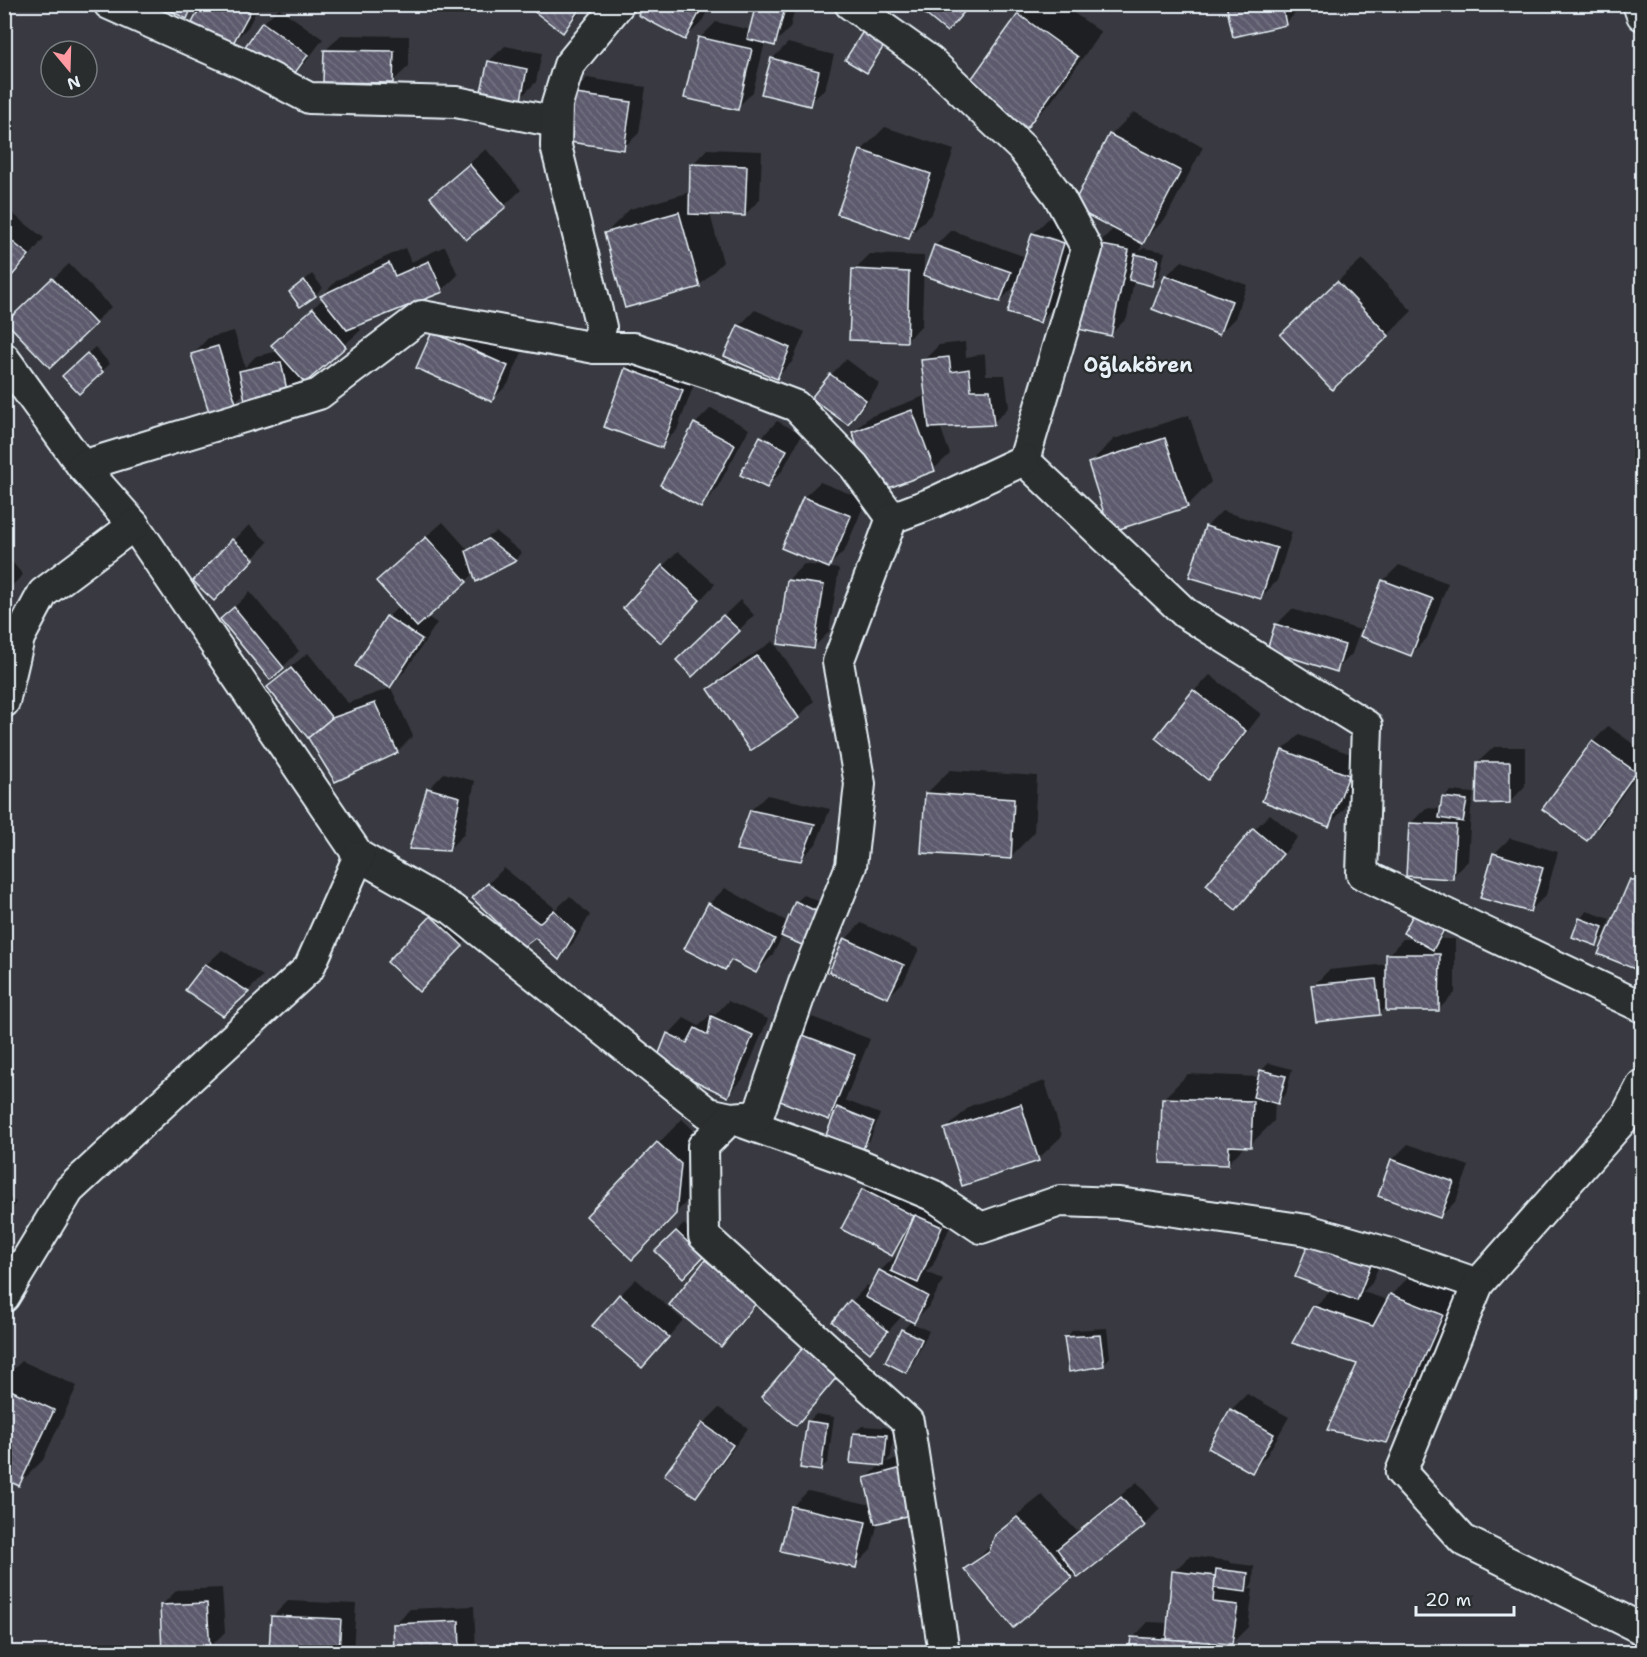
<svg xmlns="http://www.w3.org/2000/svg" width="1647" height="1657" viewBox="0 0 1647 1657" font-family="'Shantell Sans',sans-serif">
	<defs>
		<pattern id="building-back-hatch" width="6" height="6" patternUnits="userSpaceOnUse" patternTransform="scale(1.5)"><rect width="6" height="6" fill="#5b5a6c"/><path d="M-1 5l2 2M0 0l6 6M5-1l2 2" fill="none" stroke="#737282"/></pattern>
	</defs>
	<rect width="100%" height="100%" fill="#393a41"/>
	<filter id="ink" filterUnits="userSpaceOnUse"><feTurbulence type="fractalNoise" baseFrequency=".0167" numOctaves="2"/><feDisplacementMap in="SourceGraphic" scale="12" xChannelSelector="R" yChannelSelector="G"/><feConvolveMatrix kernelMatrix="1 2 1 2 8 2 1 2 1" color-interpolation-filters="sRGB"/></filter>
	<g filter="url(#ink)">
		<g fill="#0007" fill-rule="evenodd">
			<polygon points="161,4 199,4 186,17"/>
			<polygon points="204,4 260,4 248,27 232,43"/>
			<polygon points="526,4 586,4 578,15 563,31"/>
			<polygon points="645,4 711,4 701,23 685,38"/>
			<polygon points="757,4 796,4 790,28 774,44 765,42 753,92 737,108 700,38 716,22 751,30"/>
			<polygon points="1030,4 1061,4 1101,32 1051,102 1027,126 1019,15"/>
			<polygon points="1227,4 1301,4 1301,7 1286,23"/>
			<polygon points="279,8 323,39 305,63 289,79 263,23"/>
			<polygon points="866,29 893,33 874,64 867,71"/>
			<polygon points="341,35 409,36 409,66 393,81 325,51"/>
			<polygon points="788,43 834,55 825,89 809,104 772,59"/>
			<polygon points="505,46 542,53 536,82 520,98 489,61"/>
			<polygon points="587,78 646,87 639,133 623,148 571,94"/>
			<polygon points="1134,112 1203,147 1166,218 1142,242 1140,251 1144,248 1165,252 1159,276 1152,284 1134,280 1127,318 1111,334 1097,245 1115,227 1111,135"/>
			<polygon points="885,127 954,150 932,213 908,237 839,213 862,150"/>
			<polygon points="486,149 521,190 505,205 466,238 432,197 448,182"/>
			<polygon points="707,149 762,151 760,199 745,215 710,214 723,262 699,286 606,233 630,209 691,192 692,165"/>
			<polygon points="4,207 44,238 14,276 4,285"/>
			<path d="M1049 218 1079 227 1055 306 1039 322 1018 283 1000 301 935 246 951 230 1026 257 1033 234ZM1041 234 1072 244 1071 247 1041 237Z"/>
			<polygon points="445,246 458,275 442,290 356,324 361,330 305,381 303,378 287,394 245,392 235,402 193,354 208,338 234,331 245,367 256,356 279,351 289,329 324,298 322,296 337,280 405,248 411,262"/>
			<polygon points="870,254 924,256 922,325 906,341 854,270"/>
			<polygon points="1362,259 1412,311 1388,335 1305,311"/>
			<polygon points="1182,261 1247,285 1235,318 1219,334 1166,276"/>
			<polygon points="69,264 111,307 50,365 24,306"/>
			<polygon points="312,274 323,288 315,295 291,292"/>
			<polygon points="755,310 805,332 792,362 776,378 739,326"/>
			<polygon points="449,317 523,350 508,384 492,400 433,333"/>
			<polygon points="965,342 966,357 985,354 986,375 1005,375 1009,407 993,423 940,426 950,454 934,469 853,433 869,417 927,395 923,361 939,345"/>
			<polygon points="95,347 110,364 79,392 72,368"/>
			<polygon points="642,353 698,374 677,430 661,446 626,369"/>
			<polygon points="846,359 880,384 863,407 848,423 831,375"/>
			<polygon points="711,408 749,429 716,490 701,506 695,424"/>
			<polygon points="1189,415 1211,482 1187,506 1090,463 1114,439"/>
			<polygon points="777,421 802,434 782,471 766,487 762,437"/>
			<polygon points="820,482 866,500 845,550 829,566 783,547 804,497"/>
			<polygon points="1222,511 1292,532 1277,581 1261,597 1206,527"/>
			<polygon points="443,522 469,551 476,544 496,532 522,553 515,560 477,580 475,573 426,616 437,623 406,670 390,686 388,617 400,605 394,565"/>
			<polygon points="249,525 268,542 230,583 195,581"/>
			<polygon points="678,551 715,584 677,625 663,566"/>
			<polygon points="4,552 23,575 4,593"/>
			<polygon points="804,564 839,569 829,632 814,647 788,580"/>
			<polygon points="1399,565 1448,583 1427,638 1411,654 1362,635 1383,581"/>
			<polygon points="250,592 299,651 283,667 222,619"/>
			<polygon points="740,600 754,615 739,630 694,645"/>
			<polygon points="1292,609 1360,630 1352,654 1336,670 1276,625"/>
			<polygon points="773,641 814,701 798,717 750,749 710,689 725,674"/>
			<polygon points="308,653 348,703 391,688 413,736 397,752 309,737 269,687 285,671"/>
			<polygon points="1210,675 1261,714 1224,762 1208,778 1157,738 1194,691"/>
			<polygon points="1608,726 1642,750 1642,767 1602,824 1586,839 1593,742"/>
			<polygon points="1299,735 1364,759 1344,809 1329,825 1264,800 1283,750"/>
			<polygon points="1494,747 1525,747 1525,786 1510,802 1478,762"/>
			<polygon points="950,770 1037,776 1034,833 1010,857 926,794"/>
			<polygon points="444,773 475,781 464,834 448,850 429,789"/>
			<polygon points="1451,791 1474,793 1471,810 1468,861 1452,877 1410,824 1426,808 1442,809 1443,798"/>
			<polygon points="767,795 830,809 816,844 800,860 751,810"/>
			<polygon points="1270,814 1298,837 1252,892 1236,908 1255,829"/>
			<polygon points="1510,838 1558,852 1546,895 1530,911 1494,854"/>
			<polygon points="504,868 556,909 570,896 590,915 574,942 559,958 536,937 474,898"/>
			<polygon points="1642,869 1642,970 1600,953 1631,880"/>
			<polygon points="725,888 788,922 796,902 804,895 827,905 783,935 772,956 756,971 733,960 725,968 709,904"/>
			<polygon points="447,901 477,929 434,974 432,917"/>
			<polygon points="1587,911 1610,919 1604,937 1596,944 1580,919"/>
			<polygon points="1454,916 1441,939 1455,939 1455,993 1439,1009 1388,1006 1379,1014 1313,986 1329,970 1388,964 1388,955 1403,939 1417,939"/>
			<polygon points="861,923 919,949 904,981 888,997 831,971 846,939"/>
			<polygon points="222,950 263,976 248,991 206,965"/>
			<path d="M728 1001 768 1019 743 1079 728 1095 669 1034 684 1018 699 1026 712 1013 715 1015ZM674 1035 694 1045 693 1048 674 1038Z"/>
			<polygon points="812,1017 870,1039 845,1100 880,1114 870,1140 862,1147 838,1109 829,1118 796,1033"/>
			<polygon points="1269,1063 1292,1069 1286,1094 1278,1102 1275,1101 1274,1121 1250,1145 1246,1145 1228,1163 1164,1098 1188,1074 1260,1077 1262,1070"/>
			<polygon points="1045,1081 1062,1136 1038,1159 946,1129 970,1106"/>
			<polygon points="682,1119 704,1140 700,1188 655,1234 588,1216"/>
			<polygon points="1408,1144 1469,1166 1456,1201 1440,1217 1392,1160"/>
			<polygon points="879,1174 957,1211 933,1265 927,1272 943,1280 930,1305 912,1323 929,1331 913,1363 905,1371 887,1362 903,1330 912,1320 903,1315 870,1351 834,1321 867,1285 871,1288 880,1271 896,1256 899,1257 906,1240 892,1254 843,1228 864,1190"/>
			<polygon points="4,1195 16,1202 4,1220"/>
			<polygon points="1330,1217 1389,1240 1372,1283 1363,1292 1388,1300 1391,1295 1415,1271 1465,1291 1410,1417 1386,1441 1359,1363 1314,1307 1332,1290 1314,1233"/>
			<polygon points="684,1224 709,1249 683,1276 657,1251"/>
			<polygon points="722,1245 772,1285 737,1329 721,1345 671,1305 706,1261"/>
			<polygon points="636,1279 683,1320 657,1350 620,1295"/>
			<polygon points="1107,1328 1110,1357 1103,1365 1065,1338 1073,1330"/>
			<polygon points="856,1355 811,1408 796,1424"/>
			<polygon points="22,1361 77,1386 43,1460 19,1484 4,1478 4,1378"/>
			<polygon points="1247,1394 1289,1417 1267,1455 1251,1471 1231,1410"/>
			<polygon points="719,1408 748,1428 711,1479 696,1495 666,1474 703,1424"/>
			<polygon points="816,1414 834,1417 828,1462 820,1469 808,1422"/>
			<polygon points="862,1426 894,1428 891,1456 886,1462 918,1454 878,1522 871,1550 855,1566 792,1507 808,1491 872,1505 866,1479 881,1464 854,1433"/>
			<polygon points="1137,1482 1160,1509 1144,1525 1078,1575 1075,1572 1071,1577 966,1569 994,1543 996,1536 1016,1516 1016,1518 1056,1558 1058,1556 1017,1515 1042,1495 1077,1531"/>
			<polygon points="1190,1556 1230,1561 1230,1563 1254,1566 1253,1583 1248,1589 1253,1589 1248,1627 1232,1643 1224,1642 1224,1652 1106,1652 1109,1649 1131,1651 1133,1638 1148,1622 1169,1623 1174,1571"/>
			<polygon points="222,1588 225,1632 209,1648 161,1606 177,1590"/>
			<polygon points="288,1601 356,1604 353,1652 271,1652 273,1616"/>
			<polygon points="474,1606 476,1652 395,1652 394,1625 410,1609"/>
		</g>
		<g fill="url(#building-back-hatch)" stroke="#e8f1f8" stroke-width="1.5">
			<polygon points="157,4 193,4 187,19"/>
			<polygon points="202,4 237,4 250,12 232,45 192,23"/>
			<polygon points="524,4 583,4 563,33"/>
			<polygon points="643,4 704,4 685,40 638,15"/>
			<polygon points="756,4 786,4 775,46 747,39"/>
			<polygon points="913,4 971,4 947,32"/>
			<polygon points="1226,4 1282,4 1286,25 1233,37"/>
			<polygon points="1018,14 1078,57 1027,128 967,85"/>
			<polygon points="262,22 308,55 289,81 244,48"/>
			<polygon points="865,28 887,41 867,73 845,60"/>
			<polygon points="698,37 752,49 738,110 684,98"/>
			<polygon points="324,50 394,51 393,83 323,82"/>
			<polygon points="771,58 819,71 810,106 761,94"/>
			<polygon points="488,61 527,69 521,100 481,91"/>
			<polygon points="569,93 631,102 624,150 563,141"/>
			<polygon points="1109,134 1181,171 1143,244 1072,207"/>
			<polygon points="860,150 931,174 909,239 837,214"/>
			<polygon points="469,164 506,207 466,240 430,197"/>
			<polygon points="690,164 747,166 745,216 689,214"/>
			<polygon points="679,212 700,287 625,308 604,233"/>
			<polygon points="1032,233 1064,243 1040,323 1007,313"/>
			<polygon points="4,235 29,255 4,286"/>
			<polygon points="1096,244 1129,250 1111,336 1078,329"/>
			<polygon points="934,245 1011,272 1000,302 923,275"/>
			<polygon points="1135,254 1158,259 1152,286 1129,280"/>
			<polygon points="429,261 443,292 347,330 320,296 389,263 395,276"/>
			<polygon points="852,269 909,272 907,342 849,340"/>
			<polygon points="1165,275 1232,301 1219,335 1152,309"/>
			<polygon points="52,278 96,324 50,368 6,322"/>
			<polygon points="304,280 316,296 300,307 289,292"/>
			<polygon points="1337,281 1389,336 1332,390 1280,335"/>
			<polygon points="313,308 346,347 305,383 271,345"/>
			<polygon points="738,325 790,348 777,379 724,356"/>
			<polygon points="432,332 508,366 492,402 416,368"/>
			<polygon points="218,346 236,403 209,412 191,354"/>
			<polygon points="87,353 103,372 79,394 62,376"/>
			<polygon points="949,357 951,372 969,369 971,390 990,390 994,425 929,428 921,360"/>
			<polygon points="281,362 288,395 246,405 239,371"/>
			<polygon points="625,368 683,390 662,448 604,427"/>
			<polygon points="830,374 866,400 848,425 811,398"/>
			<polygon points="912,410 935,471 875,493 852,432"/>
			<polygon points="694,423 735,445 701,508 660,485"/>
			<polygon points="760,436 787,450 767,488 740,475"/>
			<polygon points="1165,438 1188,507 1110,532 1088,463"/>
			<polygon points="803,497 851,516 829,568 781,548"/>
			<polygon points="1205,526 1277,548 1261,599 1189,577"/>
			<polygon points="426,537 467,582 417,627 376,581"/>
			<polygon points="232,539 254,559 214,601 193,581"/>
			<polygon points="488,539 516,561 476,582 466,551"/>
			<polygon points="662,565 700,600 661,643 623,608"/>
			<polygon points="787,580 824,585 814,649 778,644"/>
			<polygon points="1382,580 1433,599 1411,656 1360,636"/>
			<polygon points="234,607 284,668 270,680 220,619"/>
			<polygon points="723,615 740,631 692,677 676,660"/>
			<polygon points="386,616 422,639 390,688 355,666"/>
			<polygon points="1275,624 1345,645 1337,672 1267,650"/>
			<polygon points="757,656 799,718 750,751 708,689"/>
			<polygon points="291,668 332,718 308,738 267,687"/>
			<polygon points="1193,690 1246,731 1208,780 1155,738"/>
			<polygon points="375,703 398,753 335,782 308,738 332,718"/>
			<polygon points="1592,741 1636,772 1587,841 1542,809"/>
			<polygon points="1282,750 1349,775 1329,827 1262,801"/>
			<polygon points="1477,762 1510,762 1510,803 1476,804"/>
			<polygon points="427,788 460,797 449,851 409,849"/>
			<polygon points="925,793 1014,799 1011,859 921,853"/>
			<polygon points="1442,797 1467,800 1463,822 1439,818"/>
			<polygon points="750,810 815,824 801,861 736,850"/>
			<polygon points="1409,823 1456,825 1453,879 1406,876"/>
			<polygon points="1253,828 1283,854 1236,910 1206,885"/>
			<polygon points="1493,853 1543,868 1530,912 1480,898"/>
			<polygon points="1630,879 1642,884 1642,972 1598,954"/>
			<polygon points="488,883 539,923 554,910 575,932 559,960 535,938 523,947 472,898"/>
			<polygon points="795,901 820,913 809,948 781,936"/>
			<polygon points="708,903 775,939 756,973 731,960 725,970 684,949"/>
			<polygon points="1417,908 1447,924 1433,950 1403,933"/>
			<polygon points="431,916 463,946 419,992 387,962"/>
			<polygon points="1579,918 1603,927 1597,946 1572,937"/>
			<polygon points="844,938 904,965 888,998 829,972"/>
			<polygon points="1386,954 1440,954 1439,1011 1386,1011"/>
			<polygon points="205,964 249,992 223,1016 185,990"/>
			<polygon points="1376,979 1380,1015 1316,1022 1311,985"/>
			<polygon points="711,1016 753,1035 728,1097 675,1071 658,1056 667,1033 687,1043 695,1028 708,1035"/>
			<polygon points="795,1032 855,1055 829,1120 770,1097"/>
			<polygon points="1260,1070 1286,1076 1278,1104 1253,1097"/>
			<polygon points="1162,1098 1253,1101 1251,1147 1229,1146 1228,1165 1160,1163"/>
			<polygon points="1021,1104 1039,1161 962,1186 944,1129"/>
			<polygon points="837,1107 874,1122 863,1149 826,1135"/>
			<polygon points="657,1142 681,1164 676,1214 632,1260 586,1216"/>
			<polygon points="1391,1159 1454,1182 1440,1218 1378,1196"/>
			<polygon points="862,1189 914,1216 892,1256 841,1229"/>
			<polygon points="915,1215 942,1227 918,1283 891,1271"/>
			<polygon points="676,1231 703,1257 683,1278 655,1251"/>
			<polygon points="1313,1232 1374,1256 1357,1301 1295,1277"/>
			<polygon points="705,1260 758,1301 721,1347 669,1305"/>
			<polygon points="879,1270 928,1296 914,1323 865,1297"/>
			<polygon points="619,1294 669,1337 642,1368 592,1326"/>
			<polygon points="1390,1294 1443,1315 1387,1443 1327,1430 1357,1364 1292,1343 1313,1306 1373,1326"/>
			<polygon points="850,1300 888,1331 870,1353 832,1322"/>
			<polygon points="901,1329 922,1339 906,1373 885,1362"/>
			<polygon points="1100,1335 1104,1366 1069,1372 1064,1337"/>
			<polygon points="807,1343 841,1372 796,1426 761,1397"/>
			<polygon points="4,1387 54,1410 19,1486 4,1479"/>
			<polygon points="1230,1409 1274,1434 1252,1473 1208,1448"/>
			<polygon points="807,1421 827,1424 821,1471 800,1468"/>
			<polygon points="702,1423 733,1445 696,1497 664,1475"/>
			<polygon points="853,1433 887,1435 884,1466 850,1463"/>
			<polygon points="902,1468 914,1514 875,1524 864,1478"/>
			<polygon points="1121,1497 1145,1526 1078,1578 1057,1549"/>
			<polygon points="791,1506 866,1522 856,1568 780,1551"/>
			<polygon points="1017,1517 1051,1551 1072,1578 1013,1628 964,1569 989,1552 995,1535"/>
			<polygon points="1216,1569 1248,1573 1246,1592 1214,1588"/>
			<polygon points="1172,1571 1215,1576 1213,1602 1238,1605 1232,1644 1166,1639"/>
			<polygon points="207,1603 210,1649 162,1652 160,1605"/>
			<polygon points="271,1616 341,1619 339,1652 269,1652"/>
			<polygon points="459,1621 460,1652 394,1652 393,1624"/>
			<polygon points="1131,1637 1210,1642 1209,1652 1129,1652"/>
		</g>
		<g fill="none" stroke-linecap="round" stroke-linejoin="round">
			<g stroke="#e8f1f8" stroke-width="34">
				<g id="minor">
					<polyline points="109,4 244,64 309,98 456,102 556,122"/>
					<polyline points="850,4 930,61 1022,148 1058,195 1087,249 1024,460 1185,613 1367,726 1362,874 1642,1007"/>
					<polyline points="1638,4 1642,15"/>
					<polyline points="595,348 601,327 556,146 557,104 569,65 619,4"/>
					<polyline points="4,358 82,466 134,525 359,856 452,909 708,1113 731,1118 856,1163 932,1195 981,1228 1060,1201 1119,1203 1307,1230 1391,1254 1478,1284 1626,1116 1642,1085"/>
					<polyline points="82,466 319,394 422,316 595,348 633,348 709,373 796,406 854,466 892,518"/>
					<polyline points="4,702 19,638 43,593 134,525"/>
					<polyline points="1478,1284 1401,1472 1463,1540 1642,1629"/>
					<polyline points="4,1297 69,1190 309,968 359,856"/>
					<polyline points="944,1652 908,1422 704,1236 703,1146 731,1118 758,1116 804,983 851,866 860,784 838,662 892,518 932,503 1024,460"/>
				</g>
			</g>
			<use href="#minor" stroke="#2a2d2e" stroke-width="30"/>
		</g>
	</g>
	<g text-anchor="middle" stroke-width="4.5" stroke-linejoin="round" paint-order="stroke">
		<g font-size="20" font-weight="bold" fill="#e8f1f8" stroke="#2a2d2e">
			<text x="1138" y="372">Oğlakören</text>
		</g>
	</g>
	<rect width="1647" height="1657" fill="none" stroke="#2a2d2e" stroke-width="24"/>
	<rect x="12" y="12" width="1623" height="1633" fill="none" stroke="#e8f1f8" stroke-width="2" filter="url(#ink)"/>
	<g transform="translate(69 69) rotate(161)"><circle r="28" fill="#2a2d2e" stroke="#767b7f" stroke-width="1.5"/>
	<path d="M0-4.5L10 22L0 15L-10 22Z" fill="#ff9aa2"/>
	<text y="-9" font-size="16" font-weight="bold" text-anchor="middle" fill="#e8f1f8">N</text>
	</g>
	<path d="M1416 1606v9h98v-9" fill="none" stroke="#e8f1f8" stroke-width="3"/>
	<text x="1425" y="1606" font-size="18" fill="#e8f1f8" stroke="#2a2d2e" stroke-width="4.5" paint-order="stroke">20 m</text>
</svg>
